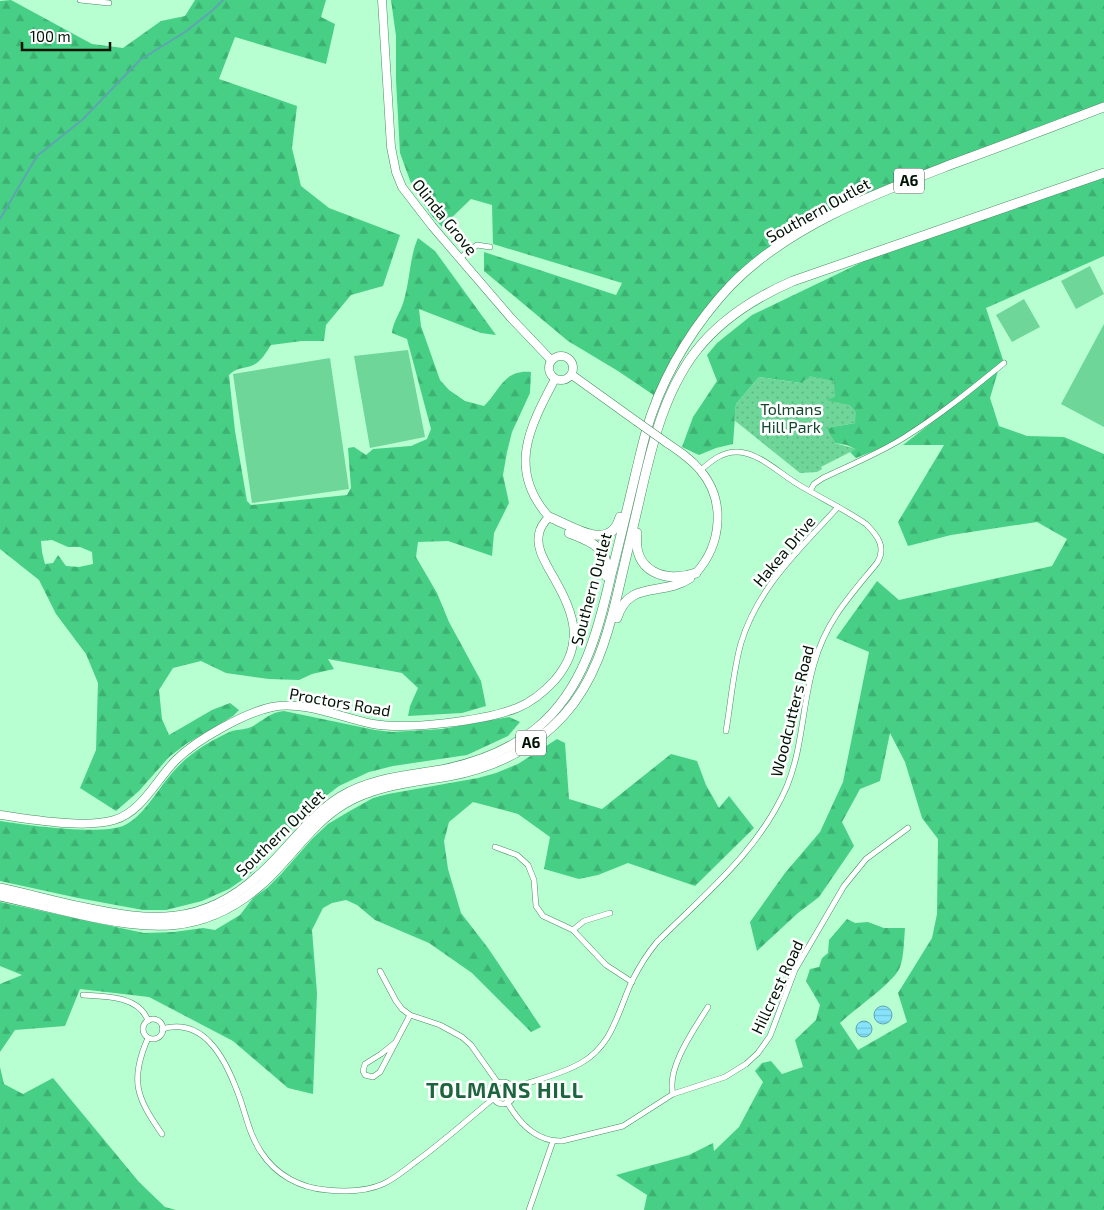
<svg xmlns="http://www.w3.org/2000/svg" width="1104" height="1210" viewBox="0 0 1104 1210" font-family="'Exo 2',sans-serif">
	<defs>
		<pattern id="forest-firs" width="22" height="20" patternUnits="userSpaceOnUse" patternTransform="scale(1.25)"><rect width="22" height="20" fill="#47cf86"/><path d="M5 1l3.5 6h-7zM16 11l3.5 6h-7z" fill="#3cb172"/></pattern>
		<pattern id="park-dots" width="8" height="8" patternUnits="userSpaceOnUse" patternTransform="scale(1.25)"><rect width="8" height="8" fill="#6dd698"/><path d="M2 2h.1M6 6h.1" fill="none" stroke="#5db782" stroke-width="1.8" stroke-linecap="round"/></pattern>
		<pattern id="water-rules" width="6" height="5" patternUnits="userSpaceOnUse" patternTransform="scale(1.25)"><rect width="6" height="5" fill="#86e3fb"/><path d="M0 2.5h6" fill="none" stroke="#72c2d6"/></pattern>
	</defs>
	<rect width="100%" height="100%" fill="#b7fed0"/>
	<g fill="#6dd698">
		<polygon points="1090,266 1104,294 1076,309 1061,281"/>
		<polygon points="1024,299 1040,327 1012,342 996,315"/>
		<polygon points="1104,324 1104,427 1061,404"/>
		<polygon points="408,350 425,437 370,448 354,356"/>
		<polygon points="330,358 349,489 252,503 233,374"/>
	</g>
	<g fill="url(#forest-firs)" fill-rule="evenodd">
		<path d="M11 0 92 44 123 48 161 21 185 16 195 0H326L321 17 335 24 326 64 235 37 219 79 297 106 292 148 301 186 329 208 400 235 383 286 351 295 326 325 324 341H302L271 345C267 351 263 358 258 362 249 370 239 365 229 375L235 431 247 501 251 505 347 495 351 488 348 448 354 447 366 455 373 449 411 446 427 439 431 429 407 339 392 333C393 321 401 312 404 300 410 280 410 255 418 238L435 251 496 335 481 333 419 309 421 326 440 380 449 390 465 401 484 406C500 390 504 369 531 372L530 393 512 432 507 452 503 475 509 503 494 533 492 556 448 541 418 542 416 557 437 593 449 622 481 681 486 706 462 713 408 716 410 706 418 688 402 673 328 659 334 669 312 674 299 680 269 679 226 673 201 661 173 668 159 690 162 719 169 735 212 710 230 703 239 710 233 716 186 744 169 757 139 791 116 811 80 788 96 750 98 683 86 654 56 614 39 580 0 549V1ZM52 540 68 547H80L92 552 93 564 79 567 66 566 58 555 53 563 45 564 42 552 41 541Z"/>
		<polygon points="391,0 1104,0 1104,107 890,188 769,253 705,317 658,398 618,371 568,341 484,271 484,252 616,295 622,283 493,244 492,205 471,199 442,227 431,215 412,186 400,153 396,80 396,36"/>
		<polygon points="1104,173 1104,256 986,308 1004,363 943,412 894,443 856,458 850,452 855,449 847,445 835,443 826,428 855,423 801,383 759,377 736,404 733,444 716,448 699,455 682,447 693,417 717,381 707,355 717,343 752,315 904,242"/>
		<path d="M998 371 990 398 999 426 1027 436 1064 437 1104 454V1210H644L647 1195 616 1175 689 1155 713 1143 714 1151 739 1127 763 1082 755 1071 762 1063 771 1061 782 1074 803 1067 795 1040 816 1020 820 1005 806 981 810 969 819 967 822 958 828 953 829 940 847 919 855 923 868 922 884 928H905C904 939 904 957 900 967 895 982 853 1010 840 1023L858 1050 907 1022 898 993 932 938 937 914 938 839 922 818 905 762 890 733 880 781 860 789 842 822 854 846 819 897 798 913 757 951 750 922 785 873 820 832 843 782 869 652 836 638 877 581 899 600 1052 566 1067 539 1037 522 951 535 908 546 898 522 944 445H903Z"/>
		<path d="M284 711 375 730 392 732 442 729 509 717 520 722 508 736 467 755 393 766 369 772 339 786 309 809 260 864 248 876 229 889 202 901 166 910H143L78 898 0 881V821C26 825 103 836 125 825 144 816 159 787 173 772 188 754 211 740 232 731 238 729 245 730 251 727 263 721 270 712 284 711Z"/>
		<polygon points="557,739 565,743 569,799 602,809 671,754 697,761 706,785 719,808 729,796 754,828 695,886 628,863 598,875 579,879 544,869 550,837 518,814 473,802 449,822 444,841 448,869 461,913 488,948 541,1027 531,1032 472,973 429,943 375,920 357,905 346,900 332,903 323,908 312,930 317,993 313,1094 288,1088 233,1041 149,997 80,989 65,1026 15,1030 0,1052 0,984 22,975 0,966 0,902 144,933 174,932 203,928 215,930 240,915 253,898 267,888 282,873 312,839 328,824 348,812 373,798 388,794 478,778 496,773 518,764"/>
		<polygon points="0,1067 4,1084 23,1094 53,1078 139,1182 165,1207 176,1210 0,1210"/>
	</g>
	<polygon fill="url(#park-dots)" points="810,376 834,381 835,397 826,400 850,405 856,412 855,423 827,428 835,443 856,449 821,467 822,469 817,472 800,473 734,420 736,404 759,377 801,383"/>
	<g fill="url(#water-rules)" stroke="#5ea5b1">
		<circle cx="883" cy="1015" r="9"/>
		<circle cx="864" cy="1029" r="8"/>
	</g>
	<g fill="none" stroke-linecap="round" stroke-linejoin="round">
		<polyline stroke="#5ea5b1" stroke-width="2" points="0,219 37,156 82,120 140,60 185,32 213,10 223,0"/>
		<g stroke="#488d64" stroke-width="6">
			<g id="street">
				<polyline points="80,0 109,3"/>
				<polyline points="460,258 477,245 490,247"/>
				<path d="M810 491 814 484 823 478C850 465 880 453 905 437 940 415 972 389 1004 363"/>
				<path d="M726 731C731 702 733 671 741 643 758 587 800 549 838 507"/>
				<polyline points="495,847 517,855 528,865 534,880 536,906 543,916 573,930 606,965 632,982"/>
				<polyline points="573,930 584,921 610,913"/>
				<polyline points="380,971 396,1001 402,1009 410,1015 440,1025 462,1037 471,1045 498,1083"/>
				<path d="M83 995C105 996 140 996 148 1021"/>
				<circle cx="153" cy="1029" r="10"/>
				<path d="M162 1029C203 1017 224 1057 236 1088 245 1109 248 1133 261 1152 276 1175 300 1188 327 1190 346 1192 365 1192 383 1184 394 1179 404 1171 414 1163 442 1143 467 1120 494 1098"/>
				<path d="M148 1038C129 1081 137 1098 162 1134"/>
				<polyline points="396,1042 381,1054 365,1064 363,1071 365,1075 373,1077 380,1072 410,1015"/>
				<circle cx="503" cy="1093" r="11"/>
				<path d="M513 1088C535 1080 560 1075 581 1063 613 1045 618 1011 632 981 639 967 647 954 657 942 705 894 759 851 787 786 803 747 802 705 814 664 826 621 849 597 877 563 887 547 877 535 866 524 844 509 821 498 799 485 780 474 760 453 738 452 723 451 711 461 701 470"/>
				<path d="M673 1094C666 1068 695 1028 708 1007"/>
				<path d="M507 1102C519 1123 537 1142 562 1141L623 1126 673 1094 725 1077 746 1064 758 1053 770 1036 795 970 844 886 866 859 908 828"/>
				<polyline points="529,1210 553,1141"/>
			</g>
		</g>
		<g stroke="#488d64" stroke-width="9">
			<g id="secondary">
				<polyline points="382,0 391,147 396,172 402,187 432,226 511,318 551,360"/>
				<circle cx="561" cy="368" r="12"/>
				<polyline points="572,375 636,421"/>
				<path d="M667 443C679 451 691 459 700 470 726 500 722 544 696 573"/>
				<path d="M0 815C31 819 84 829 114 820 142 812 156 780 176 760 196 740 244 713 272 707 303 700 342 718 373 724 407 730 484 721 517 708 532 702 544 692 555 680 588 641 572 609 550 571 544 560 536 547 539 534 540 527 544 522 549 517 507 470 529 428 555 379"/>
			</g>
		</g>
		<g stroke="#488d64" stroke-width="10">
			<g id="highway">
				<path d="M549 517C571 525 610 554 620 517"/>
				<path d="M569 533C592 542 610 548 606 576"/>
				<path d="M637 533C632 571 665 584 696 573"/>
				<path d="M617 618C629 579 663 597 690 578"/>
				<path d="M0 888C27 894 54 901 81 907 150 922 202 927 258 876 287 851 307 818 340 797 371 778 406 776 441 770 476 763 509 751 537 728 584 689 598 631 611 575 620 540 628 506 636 472 641 452 645 432 652 413 668 367 697 321 731 285 791 224 877 193 955 163 1005 145 1054 126 1104 107"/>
				<path d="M0 896C26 902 52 908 78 914 149 930 204 936 262 884 291 858 311 824 344 804 376 785 414 782 449 776 493 768 534 748 564 715 594 682 607 638 617 596 624 566 631 536 638 506 650 453 662 395 696 351 721 319 756 297 793 281L1104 173"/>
			</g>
		</g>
		<use href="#street" stroke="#fff" stroke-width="5"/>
		<use href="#secondary" stroke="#fff" stroke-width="8"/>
		<use href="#highway" stroke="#fff" stroke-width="9"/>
		<g stroke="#488d64" stroke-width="9" stroke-linecap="butt">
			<polyline id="secondary-bridge" points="636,421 667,443"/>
		</g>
		<use href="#secondary-bridge" stroke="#fff" stroke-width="8"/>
	</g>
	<g text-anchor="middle" stroke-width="5" stroke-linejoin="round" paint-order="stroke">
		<g fill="#fff" stroke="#4c5a50" stroke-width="1">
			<rect x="894" y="168.5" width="30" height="25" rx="4"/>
			<rect x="516" y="730.5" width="30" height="25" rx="4"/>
		</g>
		<g font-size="15" font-weight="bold" fill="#001405">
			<text x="909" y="186">A6</text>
			<text x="531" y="748">A6</text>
		</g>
		<g font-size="16" fill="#001405" stroke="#fff">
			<text transform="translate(818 210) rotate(-29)" y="6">Southern Outlet</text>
			<text transform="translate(445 217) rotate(51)" y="6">Olinda Grove</text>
			<text transform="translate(784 551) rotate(-50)" y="6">Hakea Drive</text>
			<text transform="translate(591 589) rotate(-75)" y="6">Southern Outlet</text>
			<text transform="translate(340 702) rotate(10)" y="6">Proctors Road</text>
			<text transform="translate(792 711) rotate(-76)" y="6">Woodcutters Road</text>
			<text transform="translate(280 833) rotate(-44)" y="6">Southern Outlet</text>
			<text transform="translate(777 987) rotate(-65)" y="6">Hillcrest Road</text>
		</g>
		<g font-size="16" fill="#12482c" stroke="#fff">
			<text x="791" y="415">Tolmans<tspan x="791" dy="18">Hill Park</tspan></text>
		</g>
		<g font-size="21" font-weight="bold" letter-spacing="1" fill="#1c653e" stroke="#fff">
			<text x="505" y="1098">TOLMANS HILL</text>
		</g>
	</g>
	<path d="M22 42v8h88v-8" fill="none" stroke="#001405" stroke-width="2.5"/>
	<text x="30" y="42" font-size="15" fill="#001405" stroke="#ffffff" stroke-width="4" paint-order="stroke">100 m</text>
</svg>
